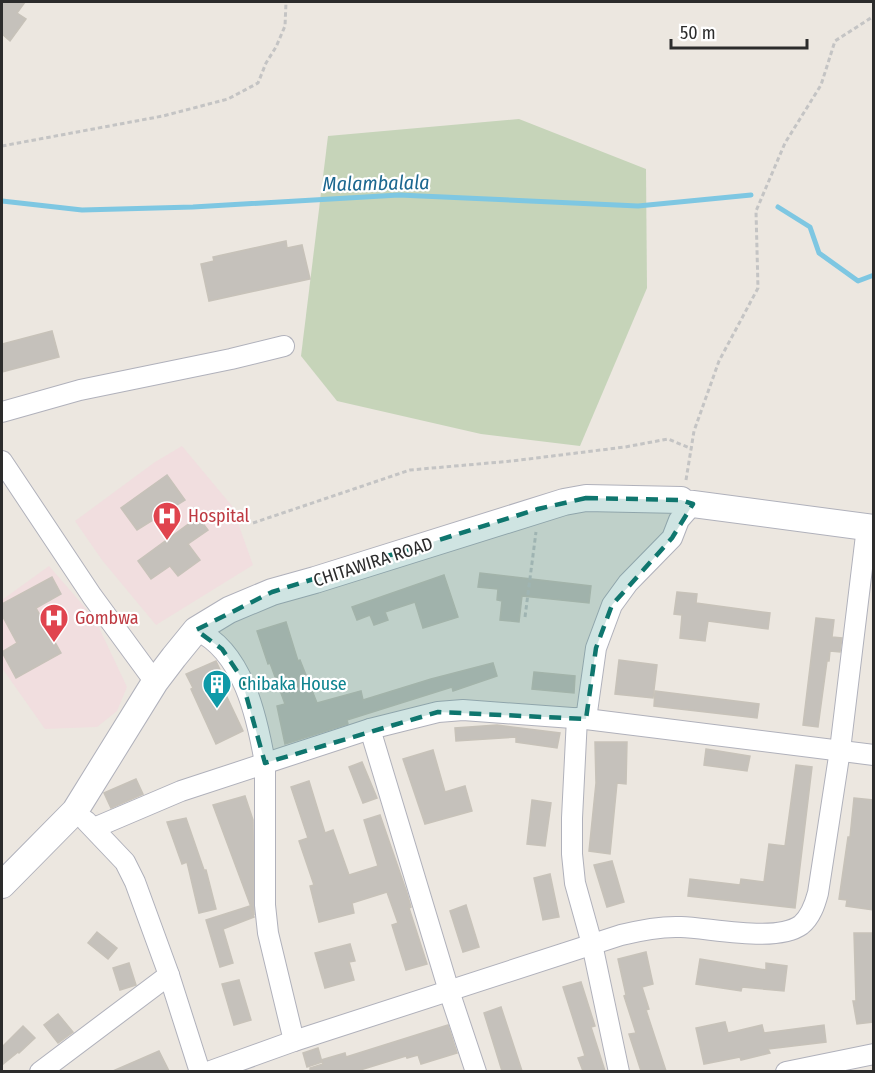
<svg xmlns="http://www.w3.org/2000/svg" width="875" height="1073" viewBox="0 0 875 1073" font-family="'Fira Sans Condensed',sans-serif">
	<rect width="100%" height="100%" fill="#ece7e0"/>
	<g fill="#f1dedf">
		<polygon points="182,446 232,506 253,565 156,625 102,560 75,521 155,462"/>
		<polygon points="49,566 95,619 127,687 117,711 97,727 45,729 2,668 2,600"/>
	</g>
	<polygon fill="#c6d4b9" points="519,119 646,169 647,288 580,446 481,434 337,401 301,356 328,136"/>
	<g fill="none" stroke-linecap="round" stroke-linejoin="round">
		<g stroke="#7ec7e2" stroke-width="5">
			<polyline points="2,201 82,210 193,207 399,195 638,206 751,195"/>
			<polyline points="778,207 810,227 819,253 858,281 874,275"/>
		</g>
	</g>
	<g fill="#c5c1bb" stroke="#c7c2b9" stroke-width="1.5">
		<polygon points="2,2 25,2 17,13 26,19 10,41 2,34"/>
		<polygon points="286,241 287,248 302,245 310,279 209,301 201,264 214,261 213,257"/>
		<polygon points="52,331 59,357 2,372 2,344"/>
		<polygon points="167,475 185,500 137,530 121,508"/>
		<polygon points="198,517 208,530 188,544 200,560 178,576 170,566 151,579 138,561"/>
		<polygon points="480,573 591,586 589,603 522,596 519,622 500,620 502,601 497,600 498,589 478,587"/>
		<polygon points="444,575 458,617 423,628 415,602 385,612 388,620 374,625 370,615 357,620 352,607"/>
		<polygon points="52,577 61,594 36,608 61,653 16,678 2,652 17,643 2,615 2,604"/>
		<polygon points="677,592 697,594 696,603 770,613 768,629 708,621 705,641 680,638 682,615 674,614"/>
		<polygon points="816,618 834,620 832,637 842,638 840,652 830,651 829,661 827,661 818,727 803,725"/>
		<polygon points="286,622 298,661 300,660 317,703 361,691 363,700 431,679 493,663 497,676 453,691 452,687 347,720 348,724 285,744 277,706 285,704 270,663 268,664 257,631"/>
		<polygon points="619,660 657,665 653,698 615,694"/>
		<polygon points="216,661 222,674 217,676 243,731 216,744 191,689 193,688 186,674"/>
		<polygon points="534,672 575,676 574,693 532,689"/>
		<polygon points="655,691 759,704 757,718 654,706"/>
		<polygon points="497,725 560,733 557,748 516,742 516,737 456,741 455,728"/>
		<polygon points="595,742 627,742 626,784 617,783 610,854 589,851 596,783"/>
		<polygon points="706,749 750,756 747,771 704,765"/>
		<polygon points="433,750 445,792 465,786 472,811 425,824 403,759"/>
		<polygon points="362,762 377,798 363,803 349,767"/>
		<polygon points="796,765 812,767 795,908 688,896 690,879 740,885 741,879 764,882 769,844 785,846"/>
		<polygon points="136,779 143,794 111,808 104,793"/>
		<polygon points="309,781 325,833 333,830 349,875 378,866 364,820 380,815 407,893 411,907 409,908 427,964 406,970 392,925 398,923 387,892 352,903 354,913 319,922 310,886 314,885 299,841 308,838 291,787"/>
		<polygon points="245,796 253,820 254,915 213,805"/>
		<polygon points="854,798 873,800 873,910 846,906 847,900 839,899 848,837 850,837"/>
		<polygon points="532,800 551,803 545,846 527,844"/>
		<polygon points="186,818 204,870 206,870 216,909 199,913 187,862 182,864 167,822"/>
		<polygon points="612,861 624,902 607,907 594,865"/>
		<polygon points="550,874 559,917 543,920 534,878"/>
		<polygon points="466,905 479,947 463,952 450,911"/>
		<polygon points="250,906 254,917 223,929 233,963 220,967 206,920"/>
		<polygon points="97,932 117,948 108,959 88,943"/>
		<polygon points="854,933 873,933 873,1022 857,1024 853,1001 856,1001"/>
		<polygon points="350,944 355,961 349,962 354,980 325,988 315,953"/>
		<polygon points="646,952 653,984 642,987 649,1009 646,1010 666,1071 641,1071 629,1034 636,1033 624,996 626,995 618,959"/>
		<polygon points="700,959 766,970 766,963 787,966 784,991 742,987 741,991 696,984"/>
		<polygon points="129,963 136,985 120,990 113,968"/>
		<polygon points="239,980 251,1020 234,1025 222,984"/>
		<polygon points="581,982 595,1026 591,1027 605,1071 583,1071 578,1058 585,1056 563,987"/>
		<polygon points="501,1007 522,1071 502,1071 484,1013"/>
		<polygon points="58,1014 73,1032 58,1043 44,1025"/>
		<polygon points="725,1022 728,1033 762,1025 764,1033 824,1025 826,1042 768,1049 770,1053 741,1060 740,1057 704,1064 696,1028"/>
		<polygon points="448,1025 457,1053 421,1064 418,1055 407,1058 406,1056 357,1071 310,1071 310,1068 323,1064 321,1060 345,1053 346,1057"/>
		<polygon points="23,1026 35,1038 19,1053 18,1052 2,1065 2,1047"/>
		<polygon points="318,1048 322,1062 307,1067 303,1053"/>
		<polygon points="159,1051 169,1071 113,1071"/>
	</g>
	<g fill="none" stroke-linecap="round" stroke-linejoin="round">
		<g stroke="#b0b1bb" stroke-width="22">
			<g id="minor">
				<polyline points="2,412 80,390 231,359 284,346"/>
				<polyline points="2,461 92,596 155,682"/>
				<path d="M196 630C243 651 257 717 265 763V905L268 933 294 1041"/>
				<polyline points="577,718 572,818 572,854 575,883 592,944 619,1072"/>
				<polyline points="586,719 596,648 612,605 628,583 672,538 679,520 693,504"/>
				<polyline points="370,729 449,991 476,1072"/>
				<polyline points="86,821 125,862 135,882 169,975 200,1072"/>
				<polyline points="94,828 181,791 370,729 438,712 463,710 586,719 874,755"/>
				<polyline points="40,1072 169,975"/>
				<path d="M208 1072 294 1041 621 935C641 930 660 926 681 927 711 928 776 943 801 925 811 917 815 904 818 893L840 750 867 527"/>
				<polyline points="786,1072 874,1054"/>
			</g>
		</g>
		<g stroke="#b0b1bb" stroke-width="28">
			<polyline id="tertiary" points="2,885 75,811 155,682 174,657 196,630 229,610 272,592 315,580 564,502 586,498 681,500 684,503 693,504 874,528"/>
		</g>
		<g stroke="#c4c4c4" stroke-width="3" stroke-dasharray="4.5 3" stroke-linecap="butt">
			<polyline points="2,146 163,116 228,99 258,83 266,63 276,47 285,26 286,2"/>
			<polyline points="686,480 694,431 719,361 758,288 756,211 785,143 821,85 835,41 874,16"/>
			<polyline points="253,523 410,470 512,461 625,447 668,439 692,449"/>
			<polyline points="525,617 536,532"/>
		</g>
		<use href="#minor" stroke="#fff" stroke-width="20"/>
		<use href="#tertiary" stroke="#fff" stroke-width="26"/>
	</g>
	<path fill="#0f766e" fill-opacity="0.2" stroke="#0f766e" stroke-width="4.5" stroke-dasharray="12 8" stroke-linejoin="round" d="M586 498 681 500 693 504 672 538 612 605 596 648 586 719 438 712 265 763 241 677 222 649 196 630 272 592 538 509Z"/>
	<defs>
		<g id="hospital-pin" transform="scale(1.5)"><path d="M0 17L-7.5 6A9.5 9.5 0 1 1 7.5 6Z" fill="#e0444e" stroke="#fff"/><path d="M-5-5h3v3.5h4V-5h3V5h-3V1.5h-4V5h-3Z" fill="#fff"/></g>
		<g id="building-pin" transform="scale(1.5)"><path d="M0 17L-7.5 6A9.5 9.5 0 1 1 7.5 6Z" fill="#0f9aa8" stroke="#fff"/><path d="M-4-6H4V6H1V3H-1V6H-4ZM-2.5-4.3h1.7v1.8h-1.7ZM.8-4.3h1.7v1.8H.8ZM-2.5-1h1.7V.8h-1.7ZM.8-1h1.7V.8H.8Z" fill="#fff"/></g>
	</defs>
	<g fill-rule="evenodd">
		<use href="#hospital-pin" x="167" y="516"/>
		<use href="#hospital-pin" x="54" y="618"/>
		<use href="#building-pin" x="217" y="684"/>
	</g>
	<g text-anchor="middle" stroke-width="4.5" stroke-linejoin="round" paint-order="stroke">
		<g font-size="18" fill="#be3a42" stroke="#fff" text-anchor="start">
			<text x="188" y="522">Hospital</text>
			<text x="75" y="624">Gombwa</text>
		</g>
		<g font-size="18" fill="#2c2c2c" stroke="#fff">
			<text transform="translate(373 562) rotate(-18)" y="6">CHITAWIRA ROAD</text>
		</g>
		<g font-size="18" fill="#0d838f" stroke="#fff" text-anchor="start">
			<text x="238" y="690">Chibaka House</text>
		</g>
		<g font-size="20" font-style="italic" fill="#1c6790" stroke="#fff">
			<text transform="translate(376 183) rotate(-1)" y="7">Malambalala</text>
		</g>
	</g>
	<rect width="875" height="1073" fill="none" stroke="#2c2c2c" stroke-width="6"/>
	<path d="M671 39v9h136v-9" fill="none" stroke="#2c2c2c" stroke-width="3"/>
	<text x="680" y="39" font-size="18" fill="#2c2c2c" stroke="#ffffff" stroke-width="4.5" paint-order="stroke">50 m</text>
</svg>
